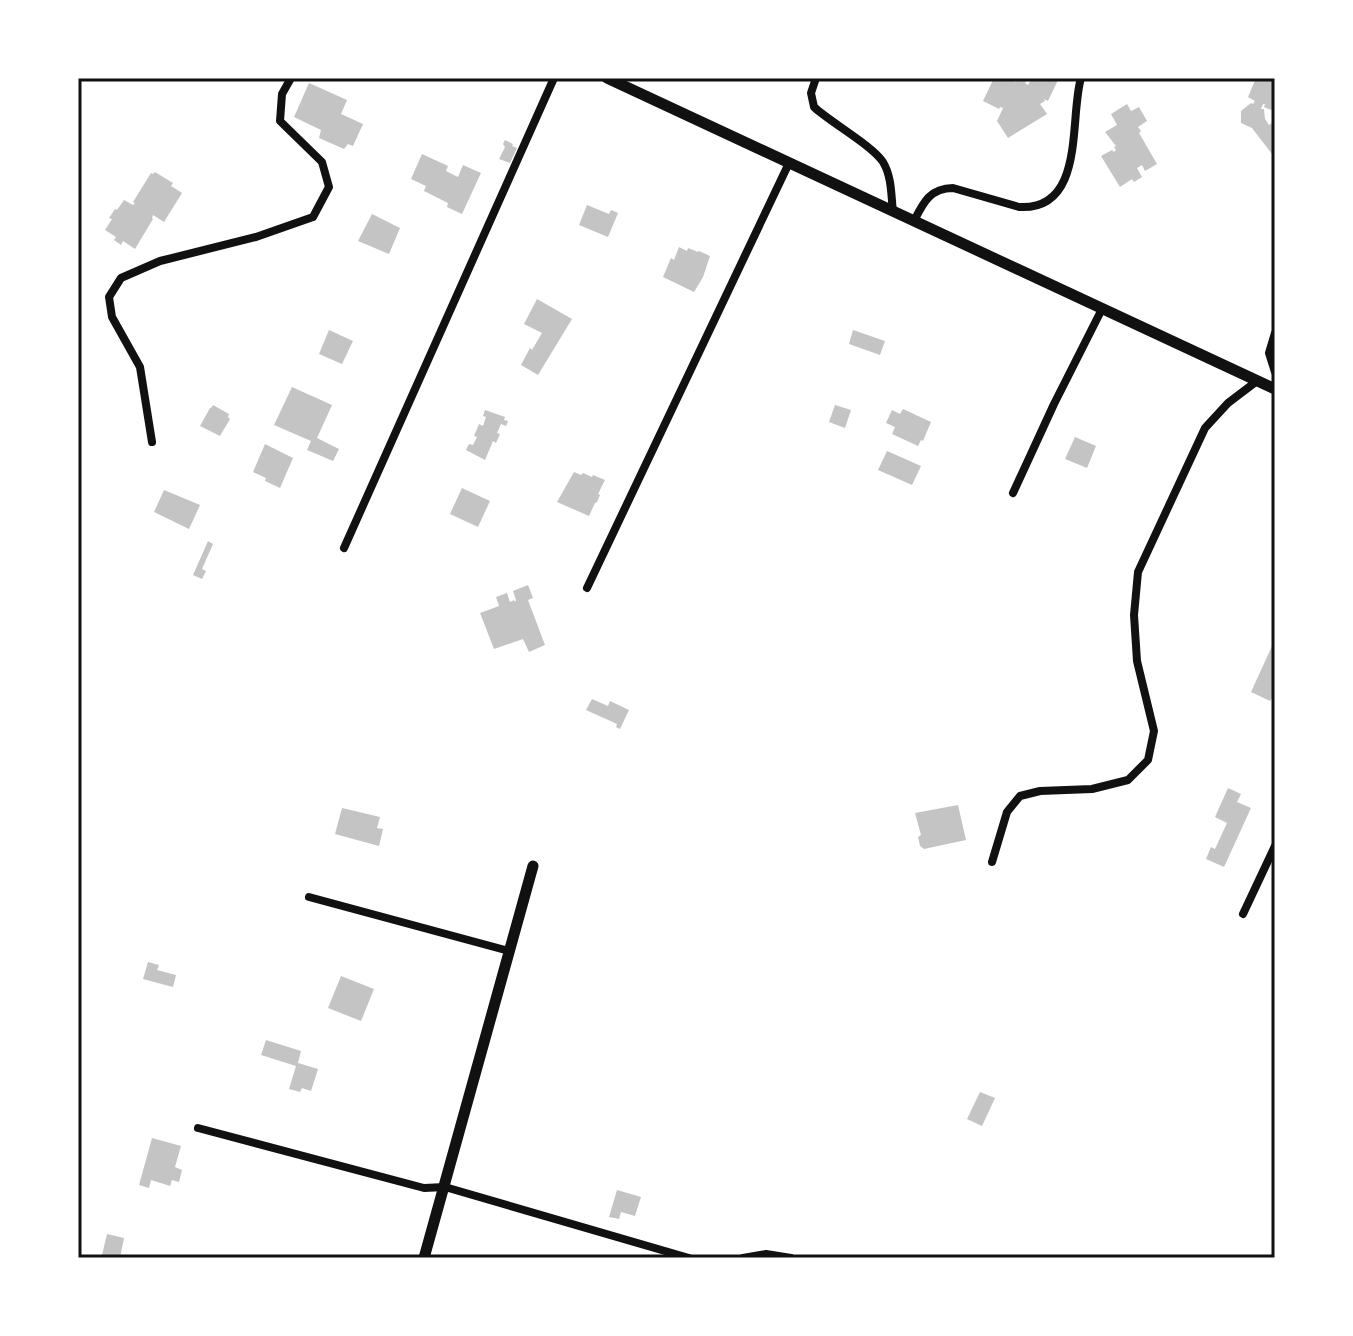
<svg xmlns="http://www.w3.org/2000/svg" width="1353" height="1336" viewBox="0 0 1353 1336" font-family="'Noto Sans',sans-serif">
	<rect width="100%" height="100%" fill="#fff"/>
	<g fill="#c4c4c4">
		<polygon points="994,78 1007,78 1016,82 1016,80 1012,78 1027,78 1025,83 1028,85 1032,78 1059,78 1048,101 1044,99 1045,101 1040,104 1047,114 1008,138 997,121 1003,108 1000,107 999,109 983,101"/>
		<polygon points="1256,78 1275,78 1275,105 1271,110 1264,107 1265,104 1263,104 1261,109 1264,109 1265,119 1269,125 1272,123 1275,127 1275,152 1272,154 1252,128 1241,123 1241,111 1251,103 1253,104 1255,101 1248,97"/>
		<polygon points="309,83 347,100 341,114 363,124 353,146 348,144 344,149 319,138 321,130 294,117"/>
		<polygon points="1127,104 1131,111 1139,107 1147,121 1138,127 1141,131 1139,133 1157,164 1145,171 1142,165 1137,168 1142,177 1134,182 1132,179 1120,187 1101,156 1112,150 1114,152 1116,150 1114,147 1116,146 1105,132 1117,125 1111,114"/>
		<polygon points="505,140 513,144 512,146 517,148 510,163 499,159 505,147 503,144"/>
		<polygon points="422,154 448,166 446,171 458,177 463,165 481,173 462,214 447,207 448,203 424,191 426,186 411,179"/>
		<polygon points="155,172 173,183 171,186 182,193 164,222 153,215 152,218 153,219 135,249 123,241 121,245 114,240 116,237 105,230 112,219 109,218 115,209 117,210 124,200 133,205 135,203 133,202 151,173 153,174"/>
		<polygon points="587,205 609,214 611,210 618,213 608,237 579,225"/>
		<polygon points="372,214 400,228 389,254 358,241"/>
		<polygon points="679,247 687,251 688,248 698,252 699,251 710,256 703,277 694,292 663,277 671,258 674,260"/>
		<polygon points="537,299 572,319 538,375 521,365 530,348 532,350 542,333 524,324"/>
		<polygon points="329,330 353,341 342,364 319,354"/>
		<polygon points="853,330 885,341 880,355 849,344"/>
		<polygon points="292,387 332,405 317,438 339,449 333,461 307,450 311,441 274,425"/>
		<polygon points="213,405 229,414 228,417 230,419 220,436 200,426 210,408 211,408"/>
		<polygon points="835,405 851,410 845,428 829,422"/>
		<polygon points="903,409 931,422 923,441 921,440 918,446 892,434 895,427 886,423 892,410 900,414"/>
		<polygon points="485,410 505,417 504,420 508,421 506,426 501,424 497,433 500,434 496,443 493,441 485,460 466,450 469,444 473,445 477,437 474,436 479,424 483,426 486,417 483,416"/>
		<polygon points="1075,437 1096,446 1087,468 1065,459"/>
		<polygon points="265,444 293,458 280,488 265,481 266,478 253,472"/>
		<polygon points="887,451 921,466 912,485 878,470"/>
		<polygon points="574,472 581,475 583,473 592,477 593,475 605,480 598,494 600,495 597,502 595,503 589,516 557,502"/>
		<polygon points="462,488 490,501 478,527 450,514"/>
		<polygon points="164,490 200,505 189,529 154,512"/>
		<polygon points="208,541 213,544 202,569 206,571 202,579 193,575"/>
		<polygon points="528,585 533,598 528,600 545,645 529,652 523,639 494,649 480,613 499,606 496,597 507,593 510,602 514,600 515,602 516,600 513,591"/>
		<polygon points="1272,646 1275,647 1275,694 1270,701 1251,692"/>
		<polygon points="592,699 608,706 610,701 629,710 620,729 616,727 617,724 586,710"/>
		<polygon points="1228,788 1241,794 1237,802 1251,808 1224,867 1206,859 1211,847 1215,849 1227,823 1215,817"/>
		<polygon points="958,805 966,840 924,849 920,846 918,837 921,835 915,813"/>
		<polygon points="342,808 380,817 377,828 383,829 379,846 335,834"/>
		<polygon points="148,962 159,965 157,970 176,975 173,987 143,979"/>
		<polygon points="341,976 374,989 361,1021 328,1008"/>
		<polygon points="266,1040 301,1051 298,1063 318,1069 311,1091 302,1088 300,1092 289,1089 296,1066 261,1055"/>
		<polygon points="980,1092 995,1098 982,1126 967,1119"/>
		<polygon points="152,1138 181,1146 175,1167 182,1170 179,1182 172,1180 170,1186 151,1180 149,1188 139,1185"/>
		<polygon points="617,1190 641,1197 635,1216 621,1212 619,1219 609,1217"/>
		<polygon points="107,1234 124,1238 120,1258 102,1255"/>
	</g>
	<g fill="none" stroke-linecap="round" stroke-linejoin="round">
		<g stroke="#111" stroke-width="8">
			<path d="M816 78 811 93 814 107C830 122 873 146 883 162 892 177 891 195 893 212"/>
			<path d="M914 221C923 203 930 188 953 188L1019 207C1086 211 1069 118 1081 78"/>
			<polyline points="1275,333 1269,353 1275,372"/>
			<polyline points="152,442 140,367 112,317 109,297 121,278 160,261 256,237 313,217 329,187 322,162 280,121 282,94 291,78"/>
			<polyline points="1013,493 1054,404 1102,309"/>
			<polyline points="344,548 554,78"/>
			<polyline points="587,588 789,163"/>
			<polyline points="992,862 1007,812 1020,796 1040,791 1092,789 1128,780 1148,760 1154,731 1137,661 1134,615 1138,572 1205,428 1228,403 1257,381"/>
			<polyline points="309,897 509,951"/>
			<polyline points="1243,914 1275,846"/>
			<polyline points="198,1128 424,1188 445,1187 689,1258"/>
			<polyline points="743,1258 766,1254 791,1258"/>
		</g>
		<g stroke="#111" stroke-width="11">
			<polyline points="607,78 1275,389"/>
			<polyline points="424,1258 533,866"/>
		</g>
	</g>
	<rect width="1353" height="1336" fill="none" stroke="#ffffff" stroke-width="160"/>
	<rect x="80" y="80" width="1193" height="1176" fill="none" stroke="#111" stroke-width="3"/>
</svg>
